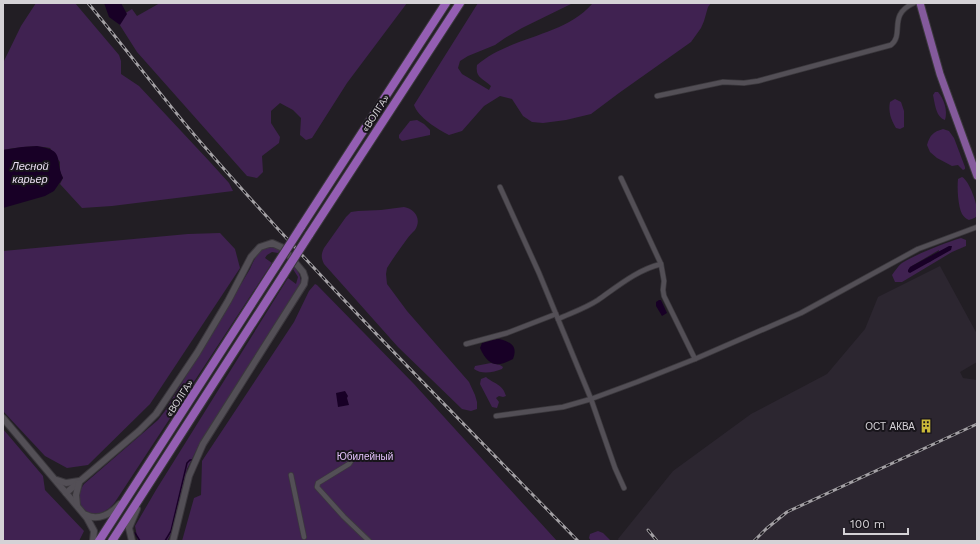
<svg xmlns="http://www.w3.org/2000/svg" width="980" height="544" viewBox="0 0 980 544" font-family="'Work Sans',sans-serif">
	<rect width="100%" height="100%" fill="#221e24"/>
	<polygon fill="#2c2630" points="940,266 977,334 977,362 960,372 963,378 977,380 977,541 619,541 618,539 673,471 751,414 827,374 865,329 878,297"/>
	<g fill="#402251" fill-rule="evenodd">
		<path d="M36 3H75L119 55 121 61V74L139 86 210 162 229 183 233 191 112 206 82 208 60 184 63 178 60 171V162L50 148C33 145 20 147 3 150V63L21 26Z"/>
		<polygon points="160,3 407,3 347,83 312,138 306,140 300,135 301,118 293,110 280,103 271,111 271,123 280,137 279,143 262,156 263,172 257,178 247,176 137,52 116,19 132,9 137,16"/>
		<path d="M478 3H573L522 28 505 38 495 45 468 56 460 61 458 68 462 74 489 90 491 86C483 78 475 78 477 65 510 36 563 37 592 4L591 3H711L708 7 704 21 701 28 691 42 619 93 591 114 566 120 543 123 532 122 523 116 512 99 500 96 484 106 462 131 449 135C437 129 418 117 414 105Z"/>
		<path d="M935 92H938C944 99 948 111 945 120 936 117 935 104 933 95Z"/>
		<path d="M895 99 901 102 904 111V127L900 129 896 128C891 120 888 111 890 102Z"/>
		<polygon points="417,120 424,124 430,130 430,135 402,141 399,138 399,135 410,121"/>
		<path d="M943 129 949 131 954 138 965 167V169L963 170 958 165 952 166 937 158 930 152 927 145C930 135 933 132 943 129Z"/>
		<path d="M962 177C969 180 979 207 977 215 976 218 972 219 969 220 966 219 964 217 962 214 958 206 957 188 958 179Z"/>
		<path d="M404 207C415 209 422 219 415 230 412 233 409 236 407 239 400 249 393 258 387 268L386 274 387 284 407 311 469 382 475 395 477 402V409L471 411 462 409 398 347 324 264C321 258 321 254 324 248L346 217 351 212 358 211 381 210Z"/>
		<polygon points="220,233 235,249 240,268 150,404 88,465 67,468 45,456 3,411 3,251 188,234"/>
		<path d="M961 238 966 240V246L952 252 902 282H895L892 275C895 271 898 266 902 263 917 254 944 243 961 238ZM939 250 938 256 930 262 910 267Z"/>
		<path d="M273 247 280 250 278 253 272 252 267 255 265 258 272 263 115 502C95 528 68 506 84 484L158 420 165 411 250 269C255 258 259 247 273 247Z"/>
		<path d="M295 267C299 273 302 278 300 286L200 443 187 469 179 508 173 530 167 541H138L135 526 156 490 288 278 296 284 298 277 293 269Z"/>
		<polygon points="315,284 317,285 414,384 557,541 182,541 194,498 201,495 202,461 294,322 309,291"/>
		<path d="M491 363 500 365 503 367 502 369C494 372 482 375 474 369L475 366Z"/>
		<path d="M486 377C495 385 502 383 506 396L503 397 499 396 496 398 499 402 497 408 492 407 480 384 481 379Z"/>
		<polygon points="3,429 43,476 45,490 84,531 79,541 3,541"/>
		<polygon points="598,531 603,533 611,541 591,541 589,538 590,534"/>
	</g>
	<g fill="#180026">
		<polygon points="104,3 121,3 127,14 120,25 109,17"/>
		<path d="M37 146C66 151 54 158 63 178L54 191 45 196 3 208V150L22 147Z"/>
		<polygon points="949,246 952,246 951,250 910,273 908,272 908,270 910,267"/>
		<polygon points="659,300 661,300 667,313 662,316 656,306 656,302"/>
		<path d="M499 339C511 342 518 346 513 359 497 368 488 366 480 348L482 343 490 340Z"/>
		<polygon points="345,391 348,396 347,398 349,405 338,407 336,393"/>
	</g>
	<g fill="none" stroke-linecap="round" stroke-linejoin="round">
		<g stroke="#180026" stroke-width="1.5">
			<polyline points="135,533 140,541"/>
			<polyline points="165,541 171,531 187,463 190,460 195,460"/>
		</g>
		<g stroke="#3b383d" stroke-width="6">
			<g id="minor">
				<path d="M657 96 723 82 744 83 758 81 891 45C905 34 887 15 914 3"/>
				<polyline points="621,178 661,264 664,281 663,290 664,296 695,359"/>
				<polyline points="500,187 539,273 591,399 615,468 624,488"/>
				<path d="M558 319C571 313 586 308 598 300 618 286 637 270 661 264"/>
				<polyline points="466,344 507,333 556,314"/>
				<polyline points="496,416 563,407 591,399 637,382 695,359 801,313 918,249 977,227"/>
				<polyline points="353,458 349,464 318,483 317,487 344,517 369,541"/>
				<polyline points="291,475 304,537"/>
			</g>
		</g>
		<g stroke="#3b383d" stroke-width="8">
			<g id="secondary">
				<polyline points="3,418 87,518 94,531 93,541"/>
				<polyline points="57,480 66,483 79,481"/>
				<polyline points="66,493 139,431 156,414 197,353 228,301 251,257 260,247 272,243 283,248 303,272 305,278 304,284 203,444 189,476 173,541"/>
				<polyline points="77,505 76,495 79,483"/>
				<path d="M86 515C98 521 111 514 120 504"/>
				<polyline points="132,541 129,528 137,509"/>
			</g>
		</g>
		<g stroke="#3b383d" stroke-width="9">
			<polyline id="primary" points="920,3 940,74 977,176"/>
		</g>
		<g stroke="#3b383d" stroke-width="10">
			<g id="trunk">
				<polyline points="301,227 446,3"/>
				<polyline points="309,235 460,3"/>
				<polyline points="99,541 276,266"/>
				<polyline points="112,541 284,274"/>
			</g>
		</g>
		<use href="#minor" stroke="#534f56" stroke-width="4.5"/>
		<use href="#secondary" stroke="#534f56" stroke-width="6"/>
		<use href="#primary" stroke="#845a9c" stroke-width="7"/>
		<use href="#trunk" stroke="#945eb3" stroke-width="8"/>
		<g stroke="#a3a0a4" stroke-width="3">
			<g id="rail">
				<path d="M88 3C127 50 163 99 203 145 322 282 451 411 578 541"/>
				<polyline points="648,530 657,541"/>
				<polyline points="754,541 766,529 787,512 977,424"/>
			</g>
		</g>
		<use href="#rail" stroke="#18151b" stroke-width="1.5" stroke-dasharray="4.5" stroke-linecap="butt"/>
		<g stroke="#3b383d" stroke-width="10" stroke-linecap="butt">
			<g id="trunk-bridge">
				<polyline points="276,266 301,227"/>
				<polyline points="284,274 309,235"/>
			</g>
		</g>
		<use href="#trunk-bridge" stroke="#945eb3" stroke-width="8"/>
	</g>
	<defs>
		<g id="building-bare" transform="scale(1.08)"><path d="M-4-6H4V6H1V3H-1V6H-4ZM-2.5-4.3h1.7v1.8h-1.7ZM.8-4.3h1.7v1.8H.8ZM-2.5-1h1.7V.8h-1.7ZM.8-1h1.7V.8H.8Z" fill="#cbba39" stroke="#18151b" stroke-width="2.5" paint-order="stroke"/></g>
	</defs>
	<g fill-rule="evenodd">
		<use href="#building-bare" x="926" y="426"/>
	</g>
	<g text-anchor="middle" stroke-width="4" stroke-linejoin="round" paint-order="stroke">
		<g font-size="10" fill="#d5d2d6" stroke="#18151b">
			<text transform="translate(375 113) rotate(-57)" y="4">«ВОЛГА»</text>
			<text transform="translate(179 398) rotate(-57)" y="4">«ВОЛГА»</text>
		</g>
		<g font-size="10" fill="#d5d2d6" stroke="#18151b" text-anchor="end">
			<text x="915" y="430">ОСТ АКВА</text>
		</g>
		<g font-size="10" fill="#e2c0f9" stroke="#18151b">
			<text x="365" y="460">Юбилейный</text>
		</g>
		<g font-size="11" font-style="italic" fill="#eadff2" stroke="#18151b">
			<text x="30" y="170">Лесной<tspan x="30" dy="13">карьер</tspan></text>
		</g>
	</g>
	<rect width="980" height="544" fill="none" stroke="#d5d2d6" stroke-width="8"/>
	<path d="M844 528v6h64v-6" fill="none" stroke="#d5d2d6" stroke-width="2"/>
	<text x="850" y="528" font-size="12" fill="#d5d2d6" stroke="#18151b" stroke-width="3" paint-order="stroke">100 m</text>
</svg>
